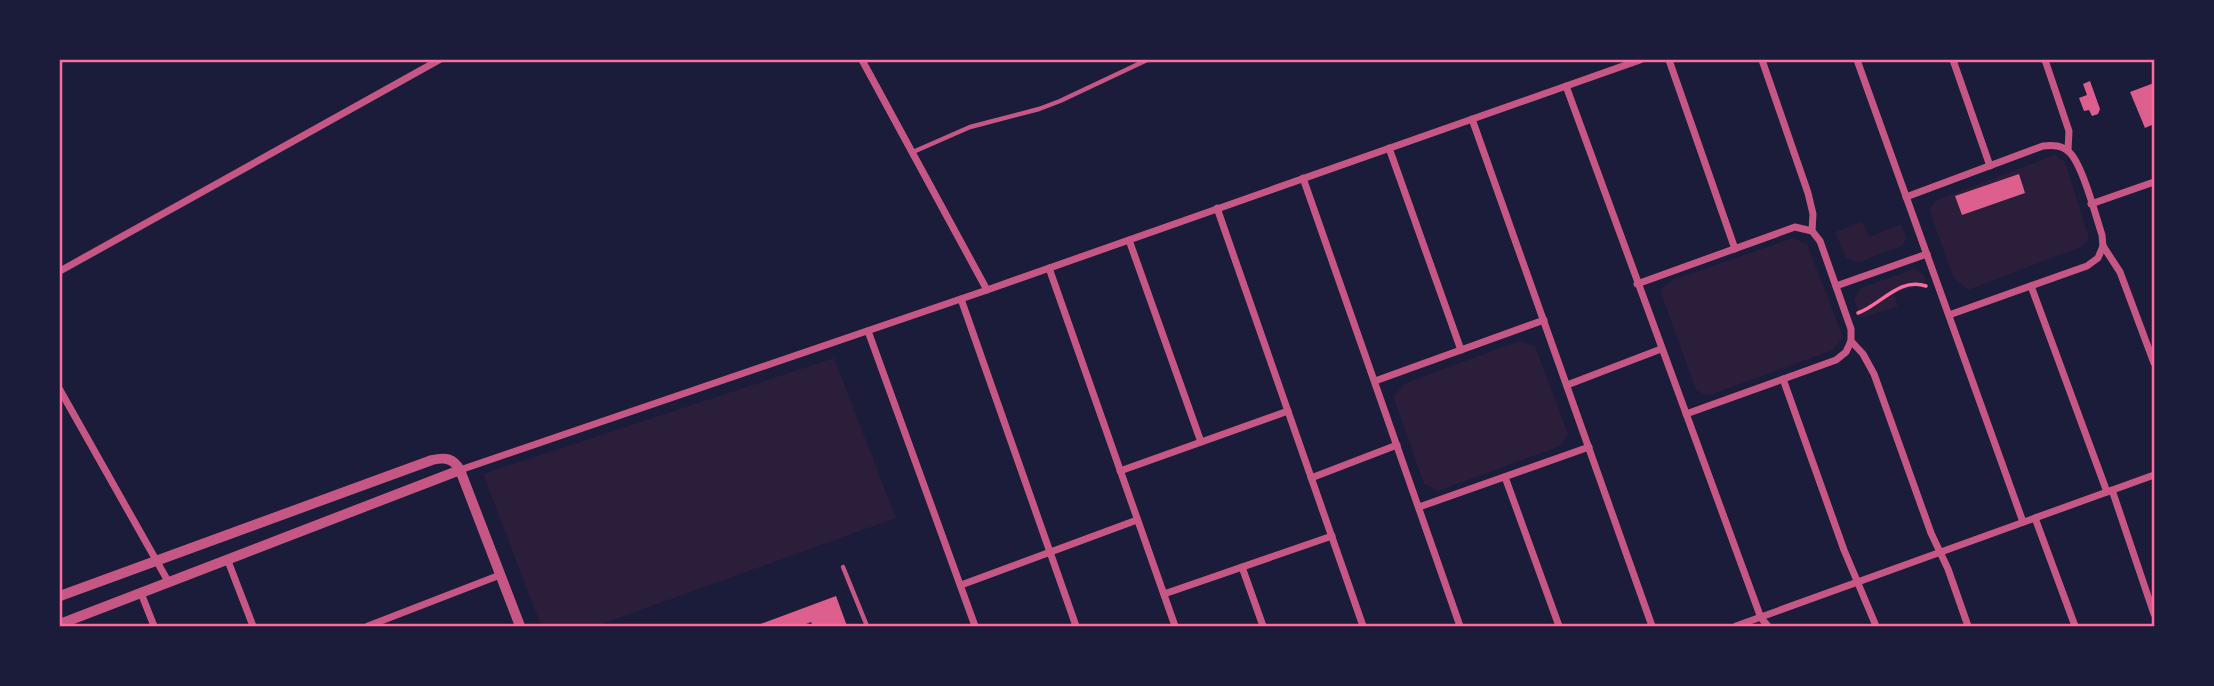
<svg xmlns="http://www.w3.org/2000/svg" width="2214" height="686" viewBox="0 0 2214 686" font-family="'DejaVu Sans',sans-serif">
	<rect width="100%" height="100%" fill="#1b1b3a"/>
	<g fill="#2a1e3b">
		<polygon points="2054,155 2065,162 2089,238 2083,246 1968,290 1954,278 1929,210 1935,201"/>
		<polygon points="1862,222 1869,237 1901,224 1907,238 1902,246 1859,262 1846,258 1835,232"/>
		<polygon points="1793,238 1807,244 1843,337 1833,350 1707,396 1696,390 1660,290 1672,280"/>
		<polygon points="1914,269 1924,275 1926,283 1894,294 1898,306 1861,318 1854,300 1861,288"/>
		<polygon points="1519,341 1535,346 1568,434 1560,446 1438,491 1424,484 1393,396 1406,383"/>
		<polygon points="834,358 896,518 596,626 541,626 483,474"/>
	</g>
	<g fill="#dd5f8e">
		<polygon points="2090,81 2100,109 2098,114 2092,116 2089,110 2084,111 2079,98 2087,95 2083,84"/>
		<polygon points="2154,83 2154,124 2145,128 2130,92"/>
		<polygon points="2019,174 2025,193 1962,215 1955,196"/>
		<polygon points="836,596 847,626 813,626 811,622 801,626 755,626"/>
	</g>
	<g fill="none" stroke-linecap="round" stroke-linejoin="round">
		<path stroke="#ff6b9d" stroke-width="3.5" d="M1858 313C1882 304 1899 277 1926 286"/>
		<g stroke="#c65784" stroke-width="4.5">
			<polyline points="913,152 970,127 1039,109 1060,101 1147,60"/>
			<polyline points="843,567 867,626"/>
		</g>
		<g stroke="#c65784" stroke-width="7">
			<polyline points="862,60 987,290"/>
			<polyline points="1669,60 1735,249"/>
			<polyline points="1762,60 1808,193 1813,214 1812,231 1820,241 1851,329 1851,341 1863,354 1874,374 1931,533 1948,569 1968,626"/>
			<polyline points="1857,60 2023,522"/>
			<polyline points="1953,60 1990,166"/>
			<polyline points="2045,60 2069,131 2068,150"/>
			<polyline points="1566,86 1761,618 1768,626"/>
			<polyline points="1472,119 1652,626"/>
			<polyline points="1389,148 1461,350"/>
			<polyline points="1303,178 1460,626"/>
			<path d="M1906 197 2043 146C2053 145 2062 145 2069 152 2082 163 2096 217 2102 235L2103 246 2120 272 2154 363"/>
			<polyline points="2091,204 2154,182"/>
			<polyline points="1217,208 1363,626"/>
			<polyline points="1129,240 1201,442"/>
			<polyline points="1049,268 1175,626"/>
			<polyline points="60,271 439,60"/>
			<polyline points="1637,284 1795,227 1812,231"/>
			<polyline points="1836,286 1927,254"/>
			<polyline points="2031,286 2107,492"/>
			<polyline points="961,299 1076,626"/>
			<polyline points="1949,315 2087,266 2098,258 2103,246"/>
			<polyline points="868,331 975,626"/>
			<polyline points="1783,379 1844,550 1876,626"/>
			<polyline points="1375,381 1544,320"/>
			<polyline points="1567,385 1661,349"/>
			<polyline points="60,390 169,583"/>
			<polyline points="1686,414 1836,360 1846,352 1851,341"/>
			<polyline points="460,470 987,290 1640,60"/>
			<polyline points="1120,471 1288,411"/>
			<polyline points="1505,477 1559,626"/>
			<polyline points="1311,478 1397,445"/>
			<polyline points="2112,490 2154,614"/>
			<polyline points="1419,507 1589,447"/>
			<polyline points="2035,518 2075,626"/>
			<polyline points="228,561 253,626"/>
			<polyline points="1242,567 1263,626"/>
			<polyline points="961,585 1137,520"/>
			<polyline points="141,593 154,626"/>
			<polyline points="1164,594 1332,536"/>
			<polyline points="368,626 500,575"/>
			<polyline points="1736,626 2154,475"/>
		</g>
		<g stroke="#c65784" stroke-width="10">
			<path d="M60 596 432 460C445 457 453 458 460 470L520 626"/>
			<polyline points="60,624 460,470"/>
		</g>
	</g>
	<rect width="2214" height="686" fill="none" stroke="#1b1b3a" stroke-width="122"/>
	<rect x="61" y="61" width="2092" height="564" fill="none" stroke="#ff6b9d" stroke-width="2.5"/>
</svg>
